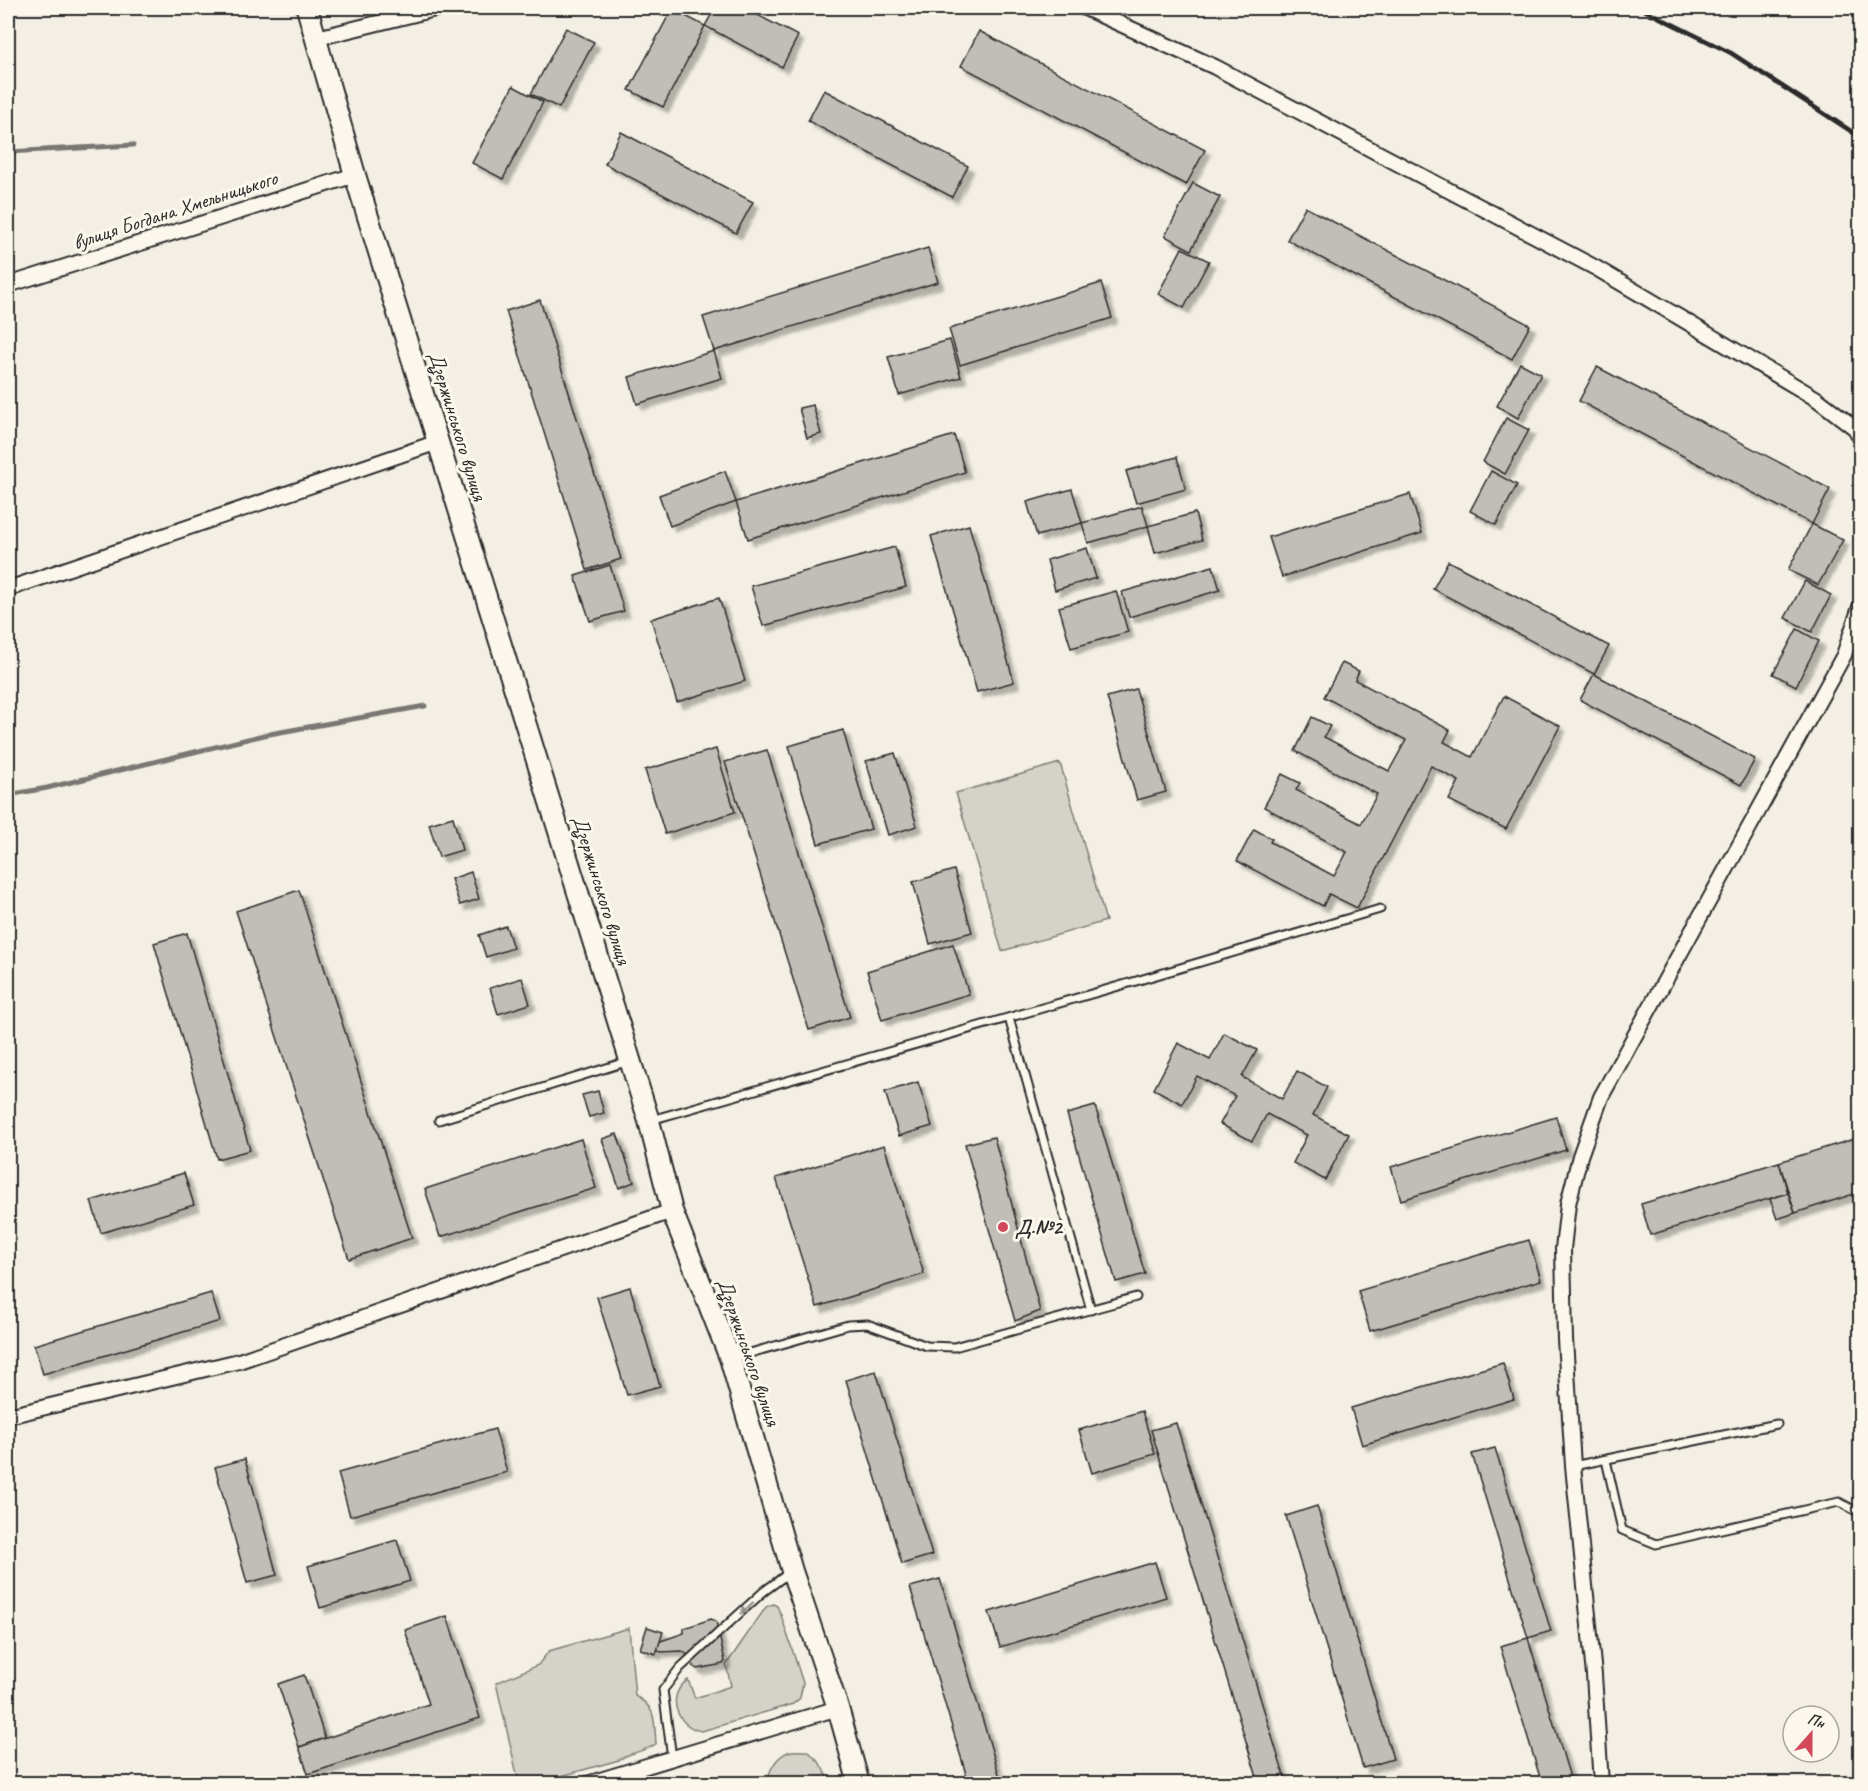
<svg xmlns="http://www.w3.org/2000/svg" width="1868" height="1791" viewBox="0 0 1868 1791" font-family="Caveat,sans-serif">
	<defs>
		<filter id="shadow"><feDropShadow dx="5.5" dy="5.5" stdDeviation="1.5" flood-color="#0004"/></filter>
	</defs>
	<rect width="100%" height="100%" fill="#f3efe4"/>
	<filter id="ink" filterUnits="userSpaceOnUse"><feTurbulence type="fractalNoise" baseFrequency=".0167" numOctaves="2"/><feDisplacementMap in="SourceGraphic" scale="12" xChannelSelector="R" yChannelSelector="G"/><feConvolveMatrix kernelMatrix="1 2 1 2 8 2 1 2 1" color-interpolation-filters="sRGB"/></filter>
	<g filter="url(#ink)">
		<g fill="#d5d2c9" stroke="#807e7a" stroke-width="1.5">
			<polygon points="1060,763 1106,921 1002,951 956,793"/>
			<path d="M773 1604 777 1606 781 1615 803 1683 800 1698 793 1704 702 1731C676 1727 665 1695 688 1680L695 1698 731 1686 726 1665 766 1607Z"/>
			<path d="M629 1628 635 1696C657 1707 654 1721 656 1744 644 1752 630 1752 619 1760L536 1783H519L496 1683 538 1665 549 1651Z"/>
			<path d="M808 1751 819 1762 831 1783H768C768 1771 776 1757 788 1752 793 1750 802 1751 808 1751Z"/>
		</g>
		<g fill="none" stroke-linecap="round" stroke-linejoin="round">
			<g stroke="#787772" stroke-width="5">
				<polyline points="8,152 133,145"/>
				<polyline points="8,795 47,788 264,735 425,706"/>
			</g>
		</g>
		<g fill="#c0beb6" stroke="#2b2b2b" stroke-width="1.5" filter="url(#shadow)">
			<polygon points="715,8 744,8 798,36 782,67 705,26"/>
			<polygon points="672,9 705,26 663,107 629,90"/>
			<polygon points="566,28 594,42 559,108 531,94"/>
			<polygon points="979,31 1205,150 1186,185 961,66"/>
			<polygon points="513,86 543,102 503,179 472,163"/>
			<polygon points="824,90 968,166 952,197 808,121"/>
			<polygon points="621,132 753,202 736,233 605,164"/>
			<polygon points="1193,183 1220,197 1191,250 1165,236"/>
			<polygon points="1305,207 1530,325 1512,359 1287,240"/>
			<polygon points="928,248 938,282 714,351 703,317"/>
			<polygon points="1182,248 1209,261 1184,308 1158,294"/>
			<polygon points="1101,283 1112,318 960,365 949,329"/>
			<polygon points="540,300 621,559 587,570 506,311"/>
			<polygon points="950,340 961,377 899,395 888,357"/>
			<polygon points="714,351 722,378 637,404 629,377"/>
			<polygon points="1520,363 1541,374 1518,418 1497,406"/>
			<polygon points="1597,367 1830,489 1812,524 1579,401"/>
			<polygon points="813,405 821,434 807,438 799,408"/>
			<polygon points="1506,418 1529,430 1505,474 1483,462"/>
			<polygon points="954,435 965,472 748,539 736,502"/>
			<polygon points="1177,457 1186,489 1136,503 1126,471"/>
			<polygon points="725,471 736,502 670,526 659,495"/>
			<polygon points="1491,471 1517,485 1496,525 1470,511"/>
			<polygon points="1072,489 1082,523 1037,536 1027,502"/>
			<polygon points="1410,494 1422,533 1282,577 1269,537"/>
			<polygon points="1142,506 1148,526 1088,543 1082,523"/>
			<polygon points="1195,513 1202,540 1155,553 1148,526"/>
			<polygon points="1812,524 1843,540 1818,585 1788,570"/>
			<polygon points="969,525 1014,682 977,692 931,536"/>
			<polygon points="895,547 906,587 763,626 751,586"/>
			<polygon points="1087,548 1096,578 1055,590 1047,560"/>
			<polygon points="1448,561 1609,646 1594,674 1433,589"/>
			<polygon points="610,565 624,611 590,621 575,576"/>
			<polygon points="1213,566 1220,590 1129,617 1122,592"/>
			<polygon points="1805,581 1831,595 1812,632 1785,618"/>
			<polygon points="1116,591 1128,632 1071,648 1059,607"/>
			<polygon points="719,598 745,681 677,702 651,619"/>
			<polygon points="1797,629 1819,641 1796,686 1773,674"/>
			<polygon points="1342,663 1359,671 1355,680 1450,730 1444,742 1472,757 1504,696 1560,726 1506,829 1449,800 1459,781 1431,766 1357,908 1329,894 1323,906 1237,861 1254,829 1272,839 1270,842 1334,876 1347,852 1264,807 1282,774 1300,783 1296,790 1361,824 1377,794 1295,751 1312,717 1330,726 1324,737 1389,771 1406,740 1324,697"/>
			<polygon points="1594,674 1755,759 1741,785 1580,700"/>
			<polygon points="1136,689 1166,792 1137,800 1107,697"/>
			<polygon points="843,730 871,829 818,844 789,746"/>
			<polygon points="716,749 735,812 665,834 645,770"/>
			<polygon points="767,750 850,1017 809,1030 725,762"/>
			<polygon points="895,753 917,826 888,835 866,761"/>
			<polygon points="453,817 462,850 439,857 429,824"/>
			<polygon points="954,870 972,932 930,944 913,882"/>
			<polygon points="471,872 479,899 460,905 451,879"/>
			<polygon points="299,890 412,1238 349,1259 236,911"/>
			<polygon points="506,926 513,948 486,957 479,935"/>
			<polygon points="187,933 250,1150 217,1159 154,943"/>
			<polygon points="953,944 969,994 882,1020 867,971"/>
			<polygon points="522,978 530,1004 498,1014 490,988"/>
			<polygon points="1224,1033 1257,1050 1242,1077 1282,1099 1297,1071 1327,1087 1313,1115 1349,1134 1325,1180 1293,1163 1307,1135 1267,1114 1252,1141 1220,1124 1235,1096 1197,1076 1182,1104 1154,1089 1178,1043 1210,1060"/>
			<polygon points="918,1082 932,1126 899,1136 885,1092"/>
			<polygon points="598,1091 604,1113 589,1117 582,1095"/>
			<polygon points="1095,1106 1145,1274 1116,1282 1067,1114"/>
			<polygon points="1556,1117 1566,1150 1401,1200 1391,1167"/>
			<polygon points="617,1134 634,1182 619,1188 602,1139"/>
			<polygon points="994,1137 1040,1311 1015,1321 965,1144"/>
			<polygon points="1860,1137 1860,1192 1795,1213 1779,1162"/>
			<polygon points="581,1139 596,1188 440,1237 425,1189"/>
			<polygon points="884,1145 924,1274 817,1307 776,1178"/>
			<polygon points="1779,1162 1788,1193 1650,1235 1641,1204"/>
			<polygon points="184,1173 194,1205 101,1233 91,1201"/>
			<polygon points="1788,1193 1795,1213 1777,1219 1770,1199"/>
			<polygon points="1529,1240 1541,1280 1370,1331 1358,1291"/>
			<polygon points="1860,1258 1860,1289 1852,1261"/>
			<polygon points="630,1287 660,1386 627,1395 597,1297"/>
			<polygon points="211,1293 220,1321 43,1374 34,1345"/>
			<polygon points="1503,1363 1514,1399 1362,1445 1351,1408"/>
			<polygon points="876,1371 932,1555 902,1564 846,1380"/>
			<polygon points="1142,1411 1155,1454 1092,1473 1079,1430"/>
			<polygon points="1176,1423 1286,1782 1281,1784 1259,1784 1151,1430"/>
			<polygon points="495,1429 507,1472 350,1516 338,1473"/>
			<polygon points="1495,1448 1551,1631 1528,1638 1472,1454"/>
			<polygon points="245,1459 277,1575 247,1583 215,1467"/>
			<polygon points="1317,1506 1393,1759 1363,1768 1286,1516"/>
			<polygon points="397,1540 410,1581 320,1608 308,1566"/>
			<polygon points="1155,1562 1166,1597 1000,1647 989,1612"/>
			<polygon points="940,1579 1002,1784 969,1784 910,1587"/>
			<polygon points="447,1616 480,1718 308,1774 299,1747 429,1704 405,1630"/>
			<polygon points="711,1619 716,1621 725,1661 723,1664 697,1669 694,1667 689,1656 682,1651 661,1652 656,1648 655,1643 684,1633 684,1628"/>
			<polygon points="647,1627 663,1632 656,1654 640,1649"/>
			<polygon points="1528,1638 1572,1784 1542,1784 1500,1646"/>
			<polygon points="304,1675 325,1738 299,1747 278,1684"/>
		</g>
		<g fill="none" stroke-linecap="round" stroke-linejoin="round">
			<g stroke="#2b2b2b" stroke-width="11">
				<g id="lane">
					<polyline points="1009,1018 1091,1310"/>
					<polyline points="439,1120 629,1061"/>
					<polyline points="651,1120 1126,984 1380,909"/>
					<polyline points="733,1358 848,1325 867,1324 927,1346 954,1347 1136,1297"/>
					<polyline points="1606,1460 1622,1530 1656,1544 1839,1502 1860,1513"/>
					<polyline points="1573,1466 1777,1424"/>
					<polyline points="672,1758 663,1690 680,1668 763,1592 790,1572"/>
				</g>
			</g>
			<g stroke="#2b2b2b" stroke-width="18">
				<g id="street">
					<polyline points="1085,8 1215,67 1596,268 1817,399 1855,428 1860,437"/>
					<polyline points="317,38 439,8"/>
					<polyline points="8,285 355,175"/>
					<polyline points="8,589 438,442"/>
					<polyline points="8,1416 239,1361 672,1211"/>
					<polyline points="587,1784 838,1708"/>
					<polyline points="1601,1784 1594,1675 1573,1466 1565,1339 1563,1249 1568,1204 1580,1156 1601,1097 1844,655 1860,607"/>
				</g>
			</g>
			<g stroke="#2b2b2b" stroke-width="24">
				<polyline id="secondary" points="307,8 355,175 649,1121 672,1211 730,1358 792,1571 838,1708 859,1784"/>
			</g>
			<use href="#lane" stroke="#fbf7ec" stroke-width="7"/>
			<use href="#street" stroke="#fbf7ec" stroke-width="14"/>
			<use href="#secondary" stroke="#fbf7ec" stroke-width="20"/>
			<polyline stroke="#2b2b2b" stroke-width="4.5" points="1640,8 1731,53 1860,137"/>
		</g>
		<defs><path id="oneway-solid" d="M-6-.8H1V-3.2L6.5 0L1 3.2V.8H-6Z" transform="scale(1.5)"/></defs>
		<use fill="#93918c" href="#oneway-solid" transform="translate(747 1608) rotate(137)"/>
	</g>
	<circle fill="#d1495b" stroke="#fbf7ec" stroke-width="2" cx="1003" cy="1227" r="6"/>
	<g text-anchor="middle" stroke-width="6" stroke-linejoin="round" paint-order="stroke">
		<g font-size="21" fill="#2b2b2b" stroke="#fbf7ec">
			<text transform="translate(175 210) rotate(-18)" y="7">вулиця Богдана Хмельницького</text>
			<text transform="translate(458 426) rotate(73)" y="7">Дзержинського вулиця</text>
			<text transform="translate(602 890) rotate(73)" y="7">Дзержинського вулиця</text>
			<text transform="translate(749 1352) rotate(71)" y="7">Дзержинського вулиця</text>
		</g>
		<g font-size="21" font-weight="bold" fill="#2b2b2b" stroke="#fbf7ec" text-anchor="start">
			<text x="1015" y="1234">Д.№2</text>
		</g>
	</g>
	<rect width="1868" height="1791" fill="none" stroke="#fbf7ec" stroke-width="30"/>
	<rect x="15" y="15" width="1838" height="1761" fill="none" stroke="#2b2b2b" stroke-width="2" filter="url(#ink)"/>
	<g transform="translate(1811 1734) rotate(21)"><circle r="28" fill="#fbf7ec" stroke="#a8a59f" stroke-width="1.5"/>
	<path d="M0-4.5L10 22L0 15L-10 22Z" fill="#d1495b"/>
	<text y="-9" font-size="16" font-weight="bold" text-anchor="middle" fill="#2b2b2b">Пн</text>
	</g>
</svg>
